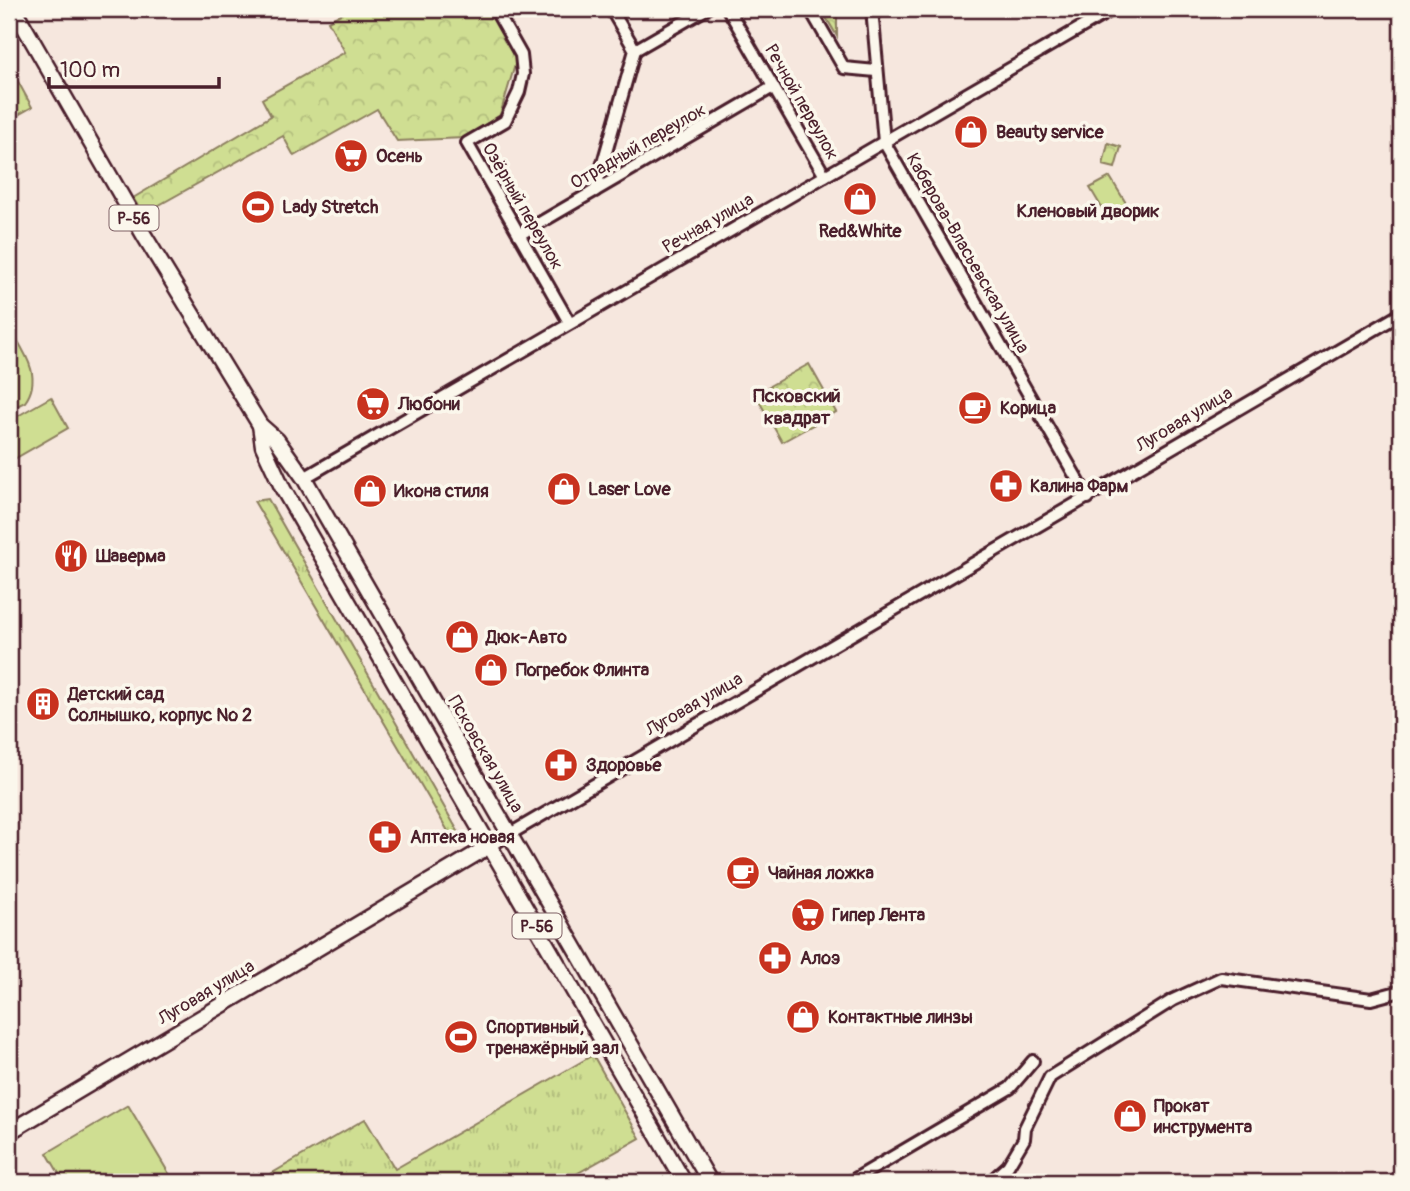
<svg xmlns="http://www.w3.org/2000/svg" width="1410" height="1191" viewBox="0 0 1410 1191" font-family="Pangolin,sans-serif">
	<defs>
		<pattern id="grass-tufts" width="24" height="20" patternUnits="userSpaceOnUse" patternTransform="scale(1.75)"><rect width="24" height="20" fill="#cfde92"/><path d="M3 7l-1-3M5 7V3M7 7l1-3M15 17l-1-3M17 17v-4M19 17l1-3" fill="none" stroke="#b3be7e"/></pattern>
		<pattern id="park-crowns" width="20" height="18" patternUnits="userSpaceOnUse" patternTransform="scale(1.75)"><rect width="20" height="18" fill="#cfde92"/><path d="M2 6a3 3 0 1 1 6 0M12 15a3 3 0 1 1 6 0" fill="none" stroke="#b3be7e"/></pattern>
	</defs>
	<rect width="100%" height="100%" fill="#f6e7de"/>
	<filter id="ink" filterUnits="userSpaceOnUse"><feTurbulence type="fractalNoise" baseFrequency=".0143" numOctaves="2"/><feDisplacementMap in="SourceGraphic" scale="14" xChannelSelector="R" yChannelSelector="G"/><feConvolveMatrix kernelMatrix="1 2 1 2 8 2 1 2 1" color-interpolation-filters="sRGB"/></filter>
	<g filter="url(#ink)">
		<g fill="url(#grass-tufts)" stroke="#8c7e5e" stroke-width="2">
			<polygon points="9,65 32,107 9,120"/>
			<polygon points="268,499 463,840 455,843 254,501"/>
			<polygon points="593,1055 640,1138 562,1182 257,1182 365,1119 395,1169"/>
		</g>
		<g fill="url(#park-crowns)" stroke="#8c7e5e" stroke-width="2">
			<polygon points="350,9 488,9 517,58 500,115 464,138 397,141 377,109 294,156 283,136 143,214 133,198 271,116 262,99 345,52 328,21"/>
			<polygon points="821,9 837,9 837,36"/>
			<polygon points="1108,143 1121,147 1115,168 1103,165"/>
			<polygon points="809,364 836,412 782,442 755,394"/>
		</g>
		<g fill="#cfde92" stroke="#8c7e5e" stroke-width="2">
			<polygon points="1110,177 1129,208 1109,220 1090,188"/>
			<path d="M9 326C23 351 44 376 25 402L9 410Z"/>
			<polygon points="51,397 68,428 9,462 9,421"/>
			<polygon points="128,1105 174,1182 64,1182 47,1153"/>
		</g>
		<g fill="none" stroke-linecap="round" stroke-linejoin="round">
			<g stroke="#4a1f2b" stroke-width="16">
				<g id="minor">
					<polyline points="495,9 521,55 523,74 519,92 505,121 467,143 569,322"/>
					<polyline points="728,9 825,176"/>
					<polyline points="810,9 844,68 876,71"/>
					<polyline points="872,9 884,142 1088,498"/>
					<polyline points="635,50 706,9"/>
					<polyline points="595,191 635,50 611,9"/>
					<polyline points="519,235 773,87"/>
					<polyline points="304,478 1113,9"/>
					<polyline points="491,845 1401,314"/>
					<polyline points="850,1182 1010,1088 1033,1061"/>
					<polyline points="990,1182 1008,1166 1024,1139 1025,1128 1050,1077 1173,1000 1221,978 1371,999 1401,991"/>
				</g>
			</g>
			<g stroke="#4a1f2b" stroke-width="19">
				<g id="major">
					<polyline points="14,9 145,237 260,425 277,440 304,478 710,1182"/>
					<polyline points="260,425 263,446 283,489 684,1182"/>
					<polyline points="9,1132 491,845"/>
				</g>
			</g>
			<use href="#minor" stroke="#fbf7ec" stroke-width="10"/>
			<use href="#major" stroke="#fbf7ec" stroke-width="14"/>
		</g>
	</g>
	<defs>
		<g id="shop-disc" transform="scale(1.75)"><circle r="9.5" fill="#c8321e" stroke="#fbf7ec"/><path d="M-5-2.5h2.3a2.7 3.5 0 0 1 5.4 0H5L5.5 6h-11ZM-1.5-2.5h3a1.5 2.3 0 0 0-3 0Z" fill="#fff"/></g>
		<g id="supermarket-disc" transform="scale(1.75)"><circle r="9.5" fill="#c8321e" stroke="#fbf7ec"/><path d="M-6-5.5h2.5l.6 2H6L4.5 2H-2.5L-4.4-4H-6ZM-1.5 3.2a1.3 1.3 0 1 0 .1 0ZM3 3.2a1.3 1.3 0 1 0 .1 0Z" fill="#fff"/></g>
		<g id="stadium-disc" transform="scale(1.75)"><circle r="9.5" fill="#c8321e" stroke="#fbf7ec"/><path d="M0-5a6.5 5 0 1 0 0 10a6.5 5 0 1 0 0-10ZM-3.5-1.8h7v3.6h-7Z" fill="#fff"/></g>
		<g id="cafe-disc" transform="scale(1.75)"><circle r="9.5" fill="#c8321e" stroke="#fbf7ec"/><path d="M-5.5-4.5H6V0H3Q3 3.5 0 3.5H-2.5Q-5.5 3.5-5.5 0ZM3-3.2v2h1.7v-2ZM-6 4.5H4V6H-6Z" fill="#fff"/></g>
		<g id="pharmacy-disc" transform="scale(1.75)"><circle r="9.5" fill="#c8321e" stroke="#fbf7ec"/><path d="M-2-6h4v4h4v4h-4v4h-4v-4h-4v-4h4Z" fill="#fff"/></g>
		<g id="restaurant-disc" transform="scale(1.75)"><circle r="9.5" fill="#c8321e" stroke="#fbf7ec"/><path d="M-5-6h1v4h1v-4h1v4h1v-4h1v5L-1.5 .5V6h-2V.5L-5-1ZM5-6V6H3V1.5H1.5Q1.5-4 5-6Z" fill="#fff"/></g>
		<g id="building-disc" transform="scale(1.75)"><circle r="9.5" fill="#c8321e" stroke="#fbf7ec"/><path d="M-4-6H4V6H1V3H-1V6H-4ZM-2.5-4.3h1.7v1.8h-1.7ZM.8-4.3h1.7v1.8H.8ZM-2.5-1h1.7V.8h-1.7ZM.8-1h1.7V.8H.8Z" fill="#fff"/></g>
	</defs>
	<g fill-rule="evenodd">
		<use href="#shop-disc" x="971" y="132"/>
		<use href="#supermarket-disc" x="351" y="156"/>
		<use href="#shop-disc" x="860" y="199"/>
		<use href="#stadium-disc" x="258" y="207"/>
		<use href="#supermarket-disc" x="373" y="404"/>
		<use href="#cafe-disc" x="975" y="408"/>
		<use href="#pharmacy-disc" x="1006" y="486"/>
		<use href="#shop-disc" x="564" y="489"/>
		<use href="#shop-disc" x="370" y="491"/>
		<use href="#restaurant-disc" x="71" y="556"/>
		<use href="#shop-disc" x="462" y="637"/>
		<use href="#shop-disc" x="491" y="670"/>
		<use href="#building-disc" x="43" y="704"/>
		<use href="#pharmacy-disc" x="561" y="765"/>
		<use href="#pharmacy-disc" x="385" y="837"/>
		<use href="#cafe-disc" x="743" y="873"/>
		<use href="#supermarket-disc" x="808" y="915"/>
		<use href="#pharmacy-disc" x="775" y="958"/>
		<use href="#shop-disc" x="803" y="1017"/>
		<use href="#stadium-disc" x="461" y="1037"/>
		<use href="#shop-disc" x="1130" y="1116"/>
	</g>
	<g text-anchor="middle" stroke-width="7" stroke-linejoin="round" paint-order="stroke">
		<g fill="#fbf7ec" stroke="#7f6065" stroke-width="2">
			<rect x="109.5" y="205.5" width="49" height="25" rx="5"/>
			<rect x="512.5" y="913.5" width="49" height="25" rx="5"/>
		</g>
		<g font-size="16" font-weight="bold" fill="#4a1f2b">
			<text x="134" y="224">Р-56</text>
			<text x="537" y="932">Р-56</text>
		</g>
		<g font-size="18" fill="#4a1f2b" stroke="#fbf7ec">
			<text transform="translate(802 102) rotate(60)" y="6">Речной переулок</text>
			<text transform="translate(638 146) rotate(-30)" y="6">Отрадный переулок</text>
			<text transform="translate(523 206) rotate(60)" y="6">Озёрный переулок</text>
			<text transform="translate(708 223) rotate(-30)" y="6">Речная улица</text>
			<text transform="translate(968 253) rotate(60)" y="6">Каберова-Власьевская улица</text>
			<text transform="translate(1184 419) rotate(-31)" y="6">Луговая улица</text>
			<text transform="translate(694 704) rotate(-30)" y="6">Луговая улица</text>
			<text transform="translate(486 754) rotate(60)" y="6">Псковская улица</text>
			<text transform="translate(206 992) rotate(-31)" y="6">Луговая улица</text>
		</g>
		<g font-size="18" font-weight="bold" fill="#4a1f2b" stroke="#fbf7ec" text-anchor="start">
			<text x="996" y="138">Beauty service</text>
			<text x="376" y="162">Осень</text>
			<text x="282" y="213">Lady Stretch</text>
			<text x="860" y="237" text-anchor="middle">Red&amp;White</text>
			<text x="398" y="410">Любони</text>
			<text x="1000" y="414">Корица</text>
			<text x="1030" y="492">Калина Фарм</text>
			<text x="588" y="495">Laser Love</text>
			<text x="394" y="497">Икона стиля</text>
			<text x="96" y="562">Шаверма</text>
			<text x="486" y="643">Дюк-Авто</text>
			<text x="516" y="676">Погребок Флинта</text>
			<text x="68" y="700">Детский сад<tspan x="68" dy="21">Солнышко, корпус № 2</tspan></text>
			<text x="586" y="771">Здоровье</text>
			<text x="410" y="843">Аптека новая</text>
			<text x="768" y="879">Чайная ложка</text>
			<text x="832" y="921">Гипер Лента</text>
			<text x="800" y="964">Алоэ</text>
			<text x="828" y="1023">Контактные линзы</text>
			<text x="486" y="1033">Спортивный,<tspan x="486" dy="21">тренажёрный зал</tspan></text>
			<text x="1154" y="1112">Прокат<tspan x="1154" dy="21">инструмента</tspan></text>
		</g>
		<g font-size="19" font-weight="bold" fill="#4a1f2b" stroke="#fbf7ec">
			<text x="1088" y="217">Кленовый дворик</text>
			<text x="797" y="402">Псковский<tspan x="797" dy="22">квадрат</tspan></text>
		</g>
	</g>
	<rect width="1410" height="1191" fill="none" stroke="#fbf7ec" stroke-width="35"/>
	<rect x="18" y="18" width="1375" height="1156" fill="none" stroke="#4a1f2b" stroke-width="2.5" filter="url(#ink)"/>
	<path d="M49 77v10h170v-10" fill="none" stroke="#4a1f2b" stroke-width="3.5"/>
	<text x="60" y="77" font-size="21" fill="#4a1f2b" stroke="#fbf7ec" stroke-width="5" paint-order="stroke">100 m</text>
</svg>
